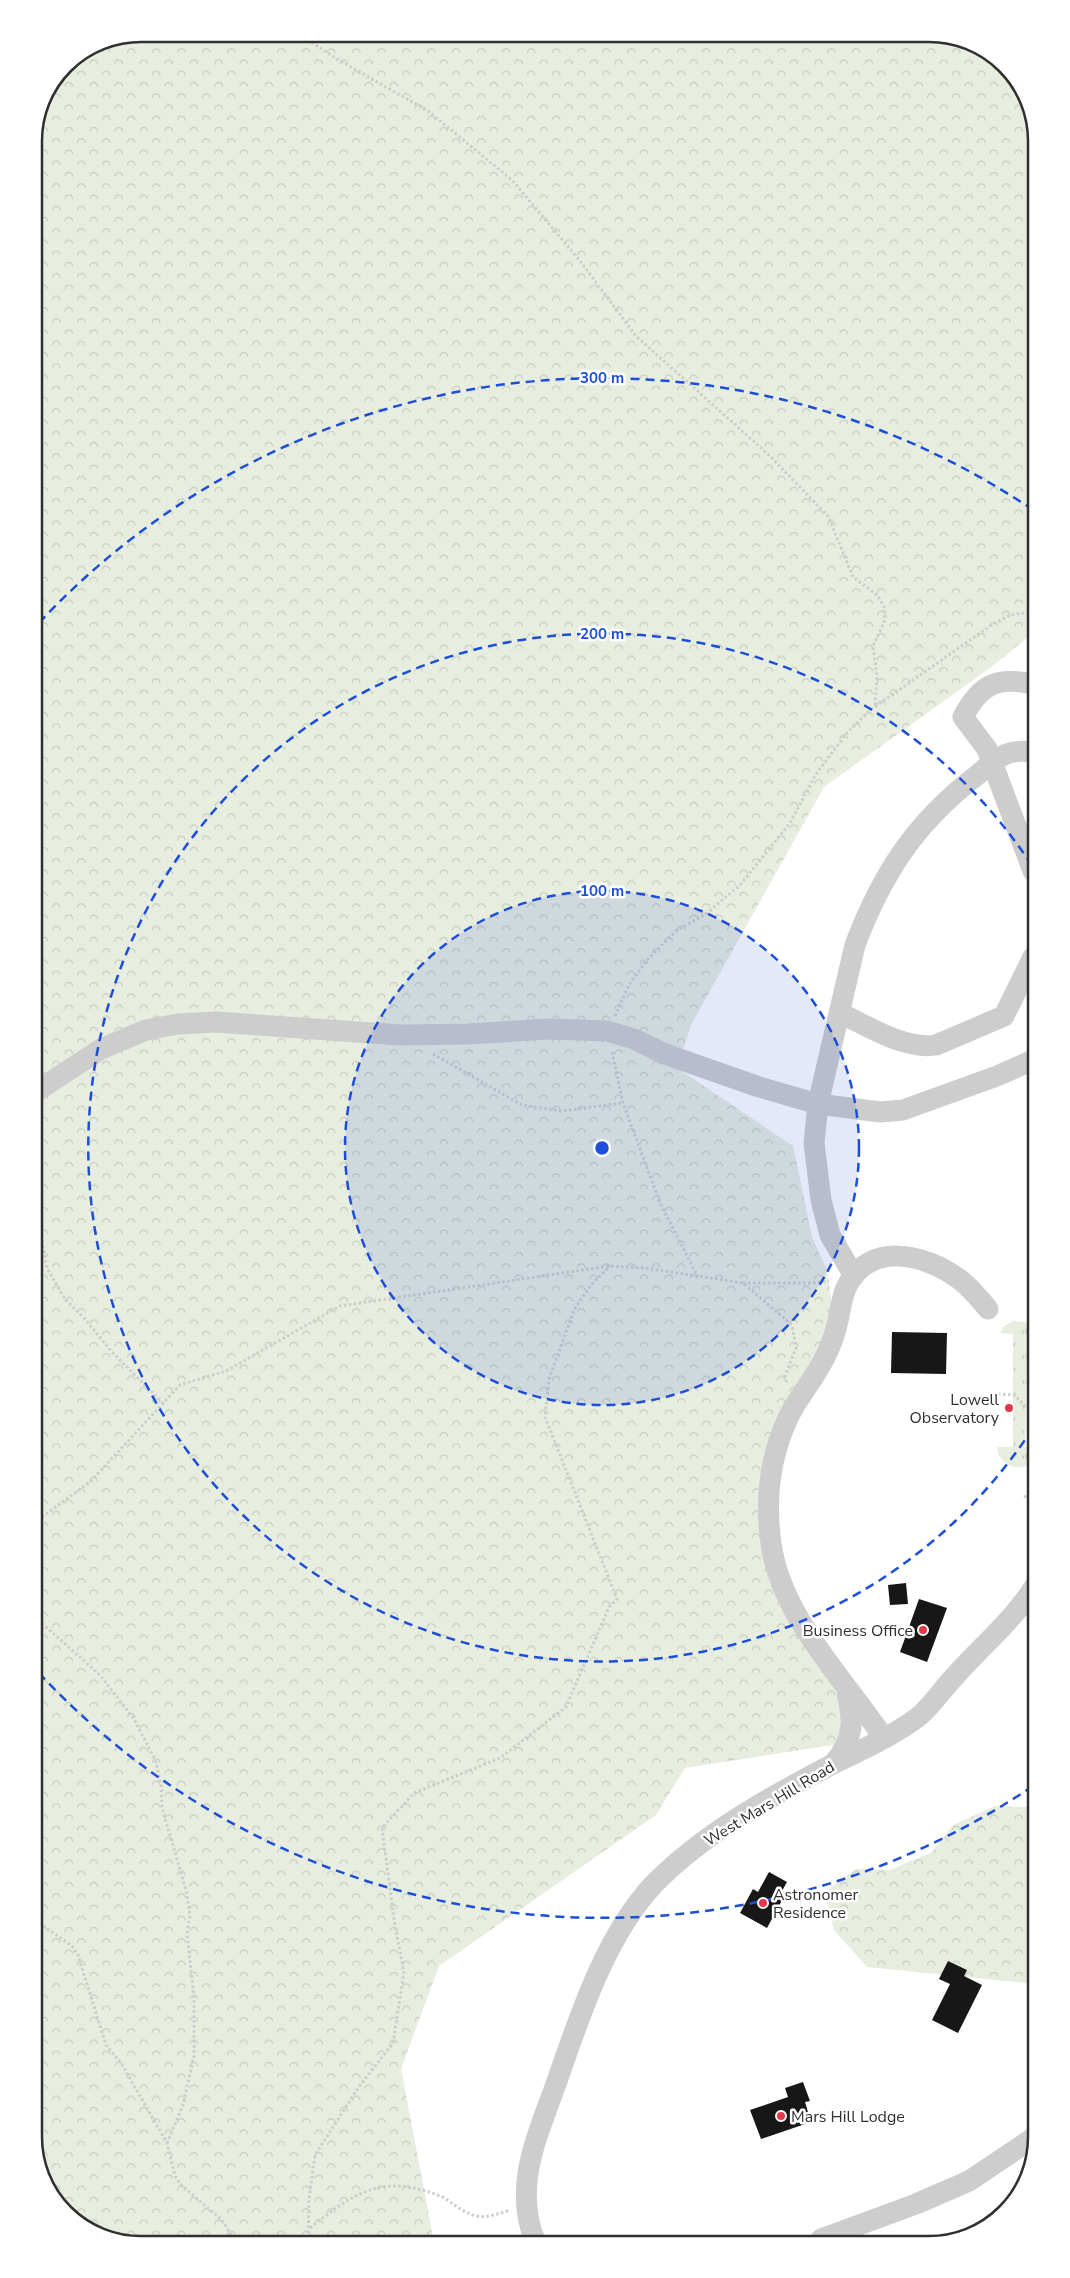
<svg xmlns="http://www.w3.org/2000/svg" width="1070" height="2278" viewBox="0 0 1070 2278" font-family="'Nunito Sans',sans-serif">
	<defs>
		<pattern id="grass-tufts" width="24" height="20" patternUnits="userSpaceOnUse" patternTransform="scale(1.25)"><rect width="24" height="20" fill="#e7eddf"/><path d="M3 7l-1-3M5 7V3M7 7l1-3M15 17l-1-3M17 17v-4M19 17l1-3" fill="none" stroke="#c6ccc0"/></pattern>
		<pattern id="forest-crowns" width="20" height="18" patternUnits="userSpaceOnUse" patternTransform="scale(1.25)"><rect width="20" height="18" fill="#e7eddf"/><path d="M2 6a3 3 0 1 1 6 0M12 15a3 3 0 1 1 6 0" fill="none" stroke="#c6ccc0"/></pattern>
	</defs>
	<rect width="100%" height="100%" fill="#fff"/>
	<path fill="url(#grass-tufts)" d="M1013 1321 1034 1323V1334H1027L1025 1447H1034V1461C1020 1474 999 1466 997 1447H1013V1334L1000 1333 1004 1326Z"/>
	<g fill="url(#forest-crowns)">
		<polygon points="141,34 936,34 994,56 1030,106 1032,634 990,668 824,787 691,1025 677,1068 793,1146 812,1237 827,1270 832,1305 826,1338 758,1509 844,1702 839,1744 685,1768 656,1815 439,1966 401,2069 434,2242 134,2244 76,2222 40,2172 34,134 45,94 65,65 100,42"/>
		<polygon points="1035,1804 1036,1984 867,1967 834,1930 825,1892 856,1869 890,1870 932,1852 953,1825 995,1806 1029,1807"/>
	</g>
	<g fill="#171717">
		<polygon points="892,1332 947,1333 946,1374 891,1373"/>
		<polygon points="906,1583 908,1604 890,1605 888,1585"/>
		<polygon points="919,1599 947,1608 927,1662 900,1652"/>
		<polygon points="769,1872 787,1882 782,1891 786,1893 767,1928 740,1913 753,1889 758,1892"/>
		<polygon points="948,1961 967,1970 964,1976 982,1985 958,2033 932,2020 950,1984 939,1979"/>
		<polygon points="803,2082 810,2101 805,2102 811,2122 761,2139 750,2110 788,2097 785,2088"/>
	</g>
	<g fill="none" stroke-linecap="round" stroke-linejoin="round">
		<g stroke="#cdcdcd" stroke-width="3" stroke-dasharray="2.5 2.5" stroke-linecap="butt">
			<polyline points="299,34 337,59 428,111 512,180 580,261 636,336 770,456 828,516 853,577 877,595 884,606 885,620 873,646 877,676 875,706"/>
			<polyline points="615,1016 629,985 647,960 676,931 707,913 740,885 761,859 790,823 816,774 846,734 869,711 990,626 1010,615 1032,612"/>
			<polyline points="612,1052 623,1103 660,1203 698,1277"/>
			<polyline points="433,1054 522,1105 561,1111 623,1103"/>
			<polyline points="37,1216 47,1268 65,1299 85,1319 111,1351 163,1403"/>
			<polyline points="743,1283 812,1283 829,1281"/>
			<polyline points="998,1394 1014,1395 1026,1407 1034,1408"/>
			<polyline points="1024,1496 1034,1501"/>
			<polyline points="38,1520 91,1481 180,1385 226,1371 340,1306 610,1266 645,1268 743,1283 792,1325 796,1348 785,1376 787,1384"/>
			<polyline points="38,1620 100,1675 134,1719 156,1762 161,1785 162,1808 186,1890 190,1915 187,1933 194,1997 194,2056 183,2105 167,2143"/>
			<polyline points="39,1923 72,1946 78,1955 106,2045 121,2063 167,2143 175,2176 181,2185 222,2220 236,2243"/>
			<path d="M310 2228C355 2192 382 2173 440 2196 446 2198 451 2203 456 2206 478 2221 486 2218 510 2210"/>
			<polyline points="308,2243 309,2199 315,2155 358,2088 393,2043 404,1972 395,1926 382,1828 414,1793 500,1758 566,1707 609,1607 617,1599 545,1417 549,1379 574,1310 590,1286 610,1266"/>
		</g>
		<g stroke="#cdcdcd" stroke-width="21">
			<path d="M1032 684C996 676 980 685 963 717L987 749 1033 871"/>
			<path d="M840 1013C868 1026 904 1050 936 1045L1004 1016 1033 957"/>
			<polyline points="37,1091 101,1049 146,1030 178,1024 216,1022 400,1035 468,1034 549,1029 607,1031 634,1039 665,1054 759,1087 818,1104 880,1112 903,1110 997,1076 1033,1060"/>
			<path d="M854 1276 830 1235 821 1200 814 1143 818 1104 855 945C882 874 915 823 976 776 996 760 1004 748 1032 752"/>
			<path d="M883 1737C844 1679 780 1615 771 1543 765 1501 770 1457 788 1418 798 1397 815 1378 825 1357 829 1349 833 1340 835 1332 840 1318 840 1302 846 1288 868 1241 924 1253 959 1279 970 1287 979 1298 988 1309"/>
			<path d="M834 1763C854 1739 854 1722 847 1692"/>
			<polyline points="821,2239 916,2204 969,2181 1036,2136"/>
			<path d="M535 2241C513 2186 537 2137 556 2084 579 2018 605 1936 654 1884 704 1833 770 1797 833 1764 861 1750 893 1736 918 1717 932 1706 943 1688 956 1675 982 1646 1014 1619 1035 1586"/>
		</g>
	</g>
	<circle cx="602" cy="1148" r="257" fill="#1d4ed8" fill-opacity=".12"/>
	<g fill="none" stroke="#1d4ed8" stroke-width="2.5" stroke-dasharray="9 6">
		<circle cx="602" cy="1148" r="257"/>
		<path d="M1033 1428A514 514 0 1 1 1031 864"/>
		<path d="M1033 1786A770 770 0 0 1 39 1673M39 623A770 770 0 0 1 1027 506"/>
	</g>
	<g fill="#e23847" stroke="#fff" stroke-width="2">
		<circle cx="1009" cy="1408" r="5"/>
		<circle cx="923" cy="1630" r="5"/>
		<circle cx="763" cy="1903" r="5"/>
		<circle cx="781" cy="2116" r="5"/>
	</g>
	<g text-anchor="middle" stroke-width="5" stroke-linejoin="round" paint-order="stroke">
		<g font-size="16" fill="#303030" stroke="#fff" text-anchor="end">
			<text x="999" y="1405">Lowell<tspan x="999" dy="18">Observatory</tspan></text>
			<text x="913" y="1636">Business Office</text>
			<text x="773" y="1900" text-anchor="start">Astronomer<tspan x="773" dy="18">Residence</tspan></text>
			<text x="791" y="2122" text-anchor="start">Mars Hill Lodge</text>
		</g>
		<g font-size="16" fill="#303030" stroke="#fff">
			<text transform="translate(769 1803) rotate(-31)" y="6">West Mars Hill Road</text>
		</g>
	</g>
	<path d="M0 0H1070V2278H0ZM141 42H929A99 99 0 0 1 1028 141V2137A99 99 0 0 1 929 2236H141A99 99 0 0 1 42 2137V141A99 99 0 0 1 141 42Z" fill="#fff" fill-rule="evenodd"/>
	<path fill="none" stroke="#303030" stroke-width="2.5" d="M141 42H929A99 99 0 0 1 1028 141V2137A99 99 0 0 1 929 2236H141A99 99 0 0 1 42 2137V141A99 99 0 0 1 141 42Z"/>
	<circle cx="602" cy="1148" r="8" fill="#1d4ed8" stroke="#fff" stroke-width="2.5"/>
	<g font-size="15" text-anchor="middle" font-weight="bold" fill="#1d4ed8" stroke="#fff" stroke-width="5" stroke-linejoin="round" paint-order="stroke">
		<text x="602" y="383">300 m</text>
		<text x="602" y="639">200 m</text>
		<text x="602" y="896">100 m</text>
	</g>
</svg>
